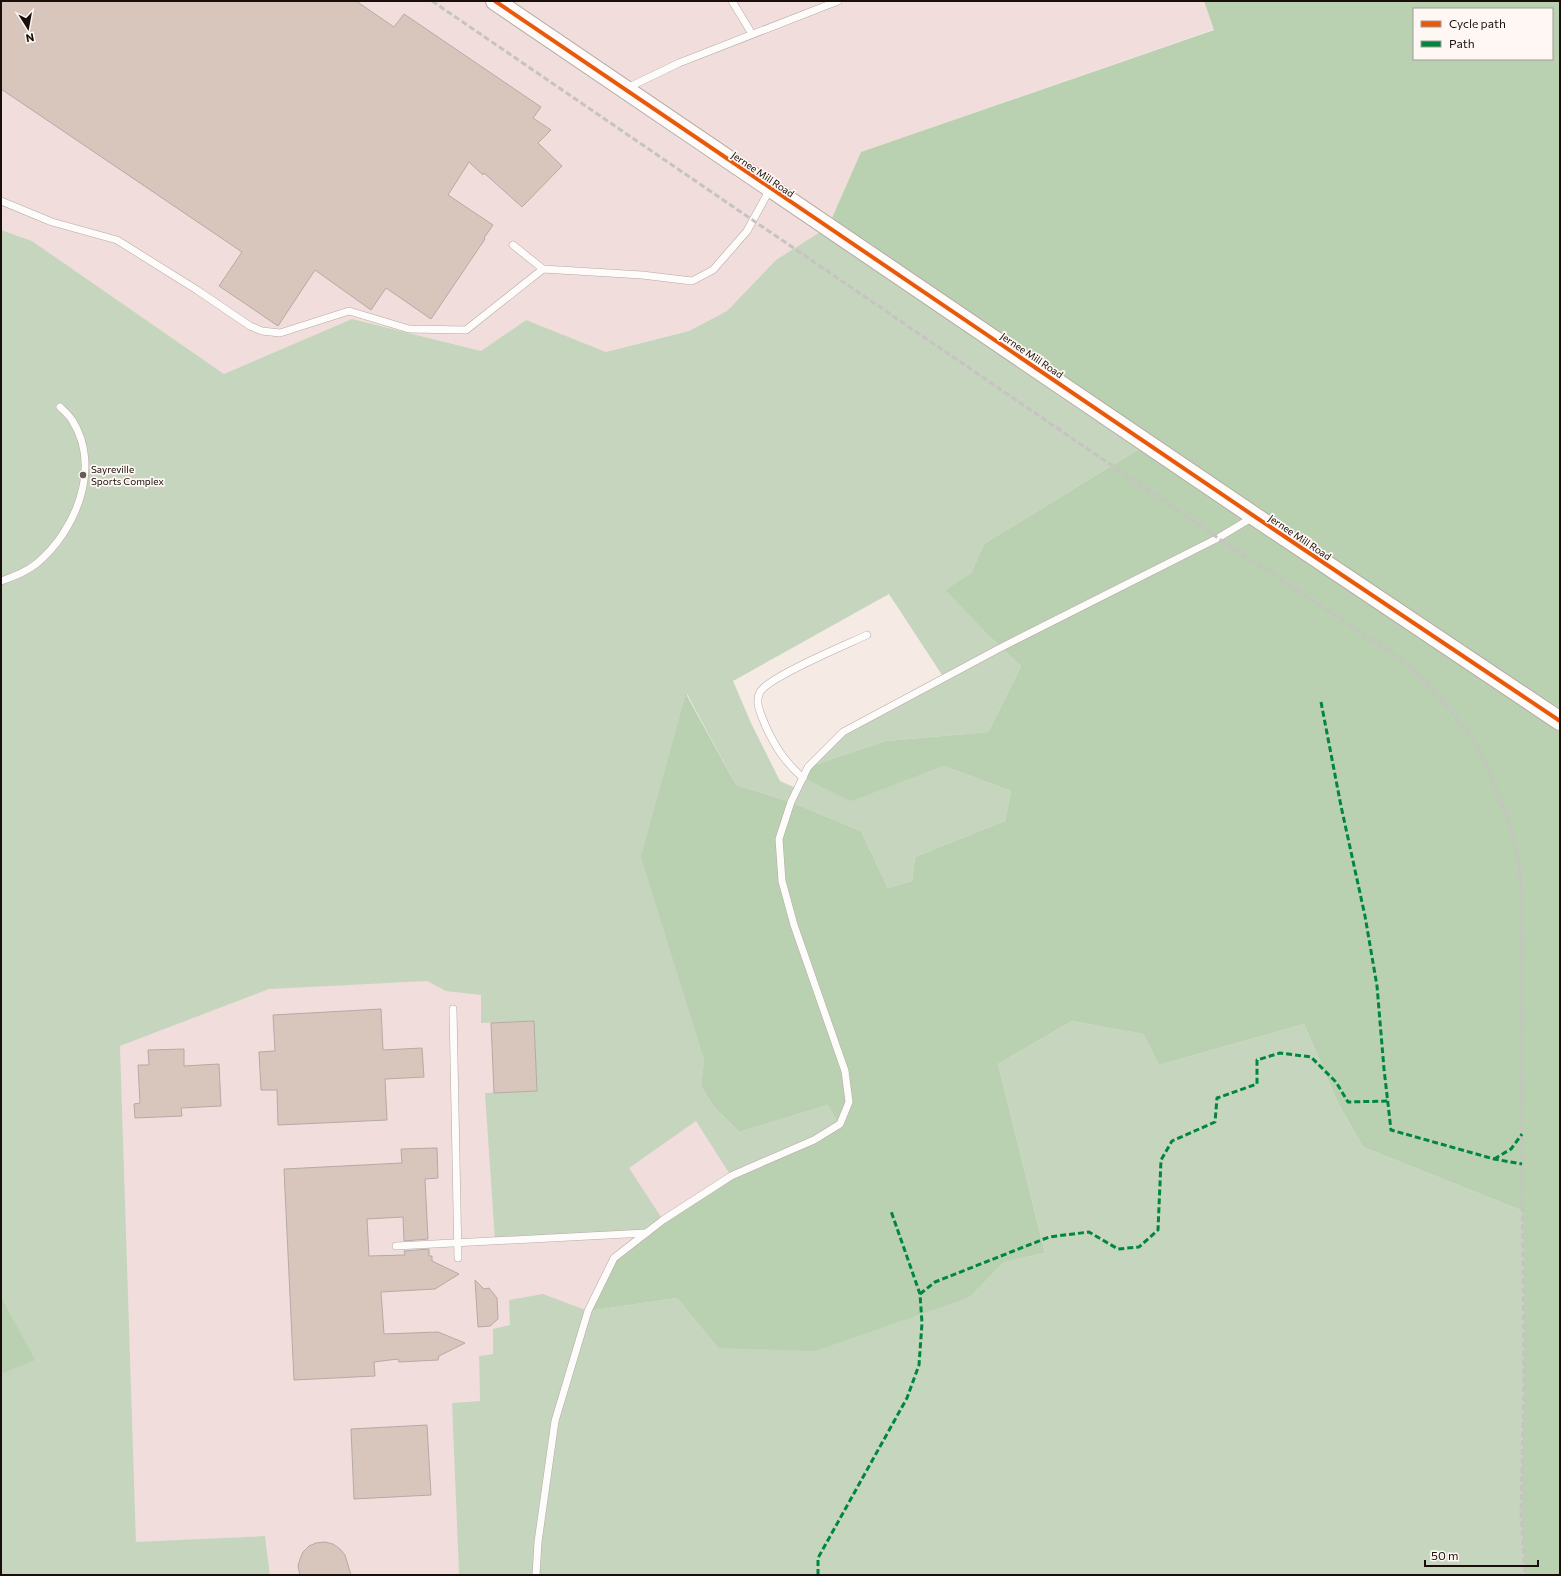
<svg xmlns="http://www.w3.org/2000/svg" width="1561" height="1576" viewBox="0 0 1561 1576" font-family="Commissioner,sans-serif">
	<rect width="100%" height="100%" fill="#f5eae4"/>
	<g fill="#f1dddb">
		<polygon points="1,1 1204,1 1214,29 861,152 828,227 776,260 727,311 689,331 606,352 526,320 481,351 352,319 224,374 32,241 1,230"/>
		<polygon points="435,925 756,1165 588,1311 510,1325 493,1354 479,1356 480,1401 452,1403 459,1575 270,1575 265,1536 136,1543 120,1046"/>
	</g>
	<g fill="#c6d5be">
		<polygon points="828,227 1147,444 984,544 971,573 947,590 987,634 1021,666 988,732 886,741 808,767 843,732 944,678 889,594 733,681 751,723 780,781 798,789 803,778 851,800 944,766 1011,791 1005,821 915,857 912,881 888,888 861,831 791,802 736,785 687,694 704,1060 701,1086 714,1107 739,1132 828,1105 840,1124 731,1176 696,1121 629,1168 663,1220 646,1233 495,1241 485,1093 537,1091 534,1021 481,1023 481,995 446,991 427,981 269,989 120,1046 136,1542 265,1536 270,1575 1,1575 1,230 32,241 224,374 352,319 481,351 526,320 606,352 689,331 727,311 776,260"/>
		<polygon points="1072,1021 1143,1034 1159,1065 1304,1024 1338,1103 1363,1147 1523,1211 1524,1381 1521,1512 1525,1575 459,1575 452,1403 480,1401 479,1356 493,1354 493,1329 510,1325 509,1300 543,1294 588,1311 677,1298 718,1348 970,1297 1004,1262 1045,1253 998,1064"/>
	</g>
	<g fill="#b9d1b1" fill-rule="evenodd">
		<path d="M1204 1H1560V1575H1525L1521 1512 1524 1381 1523 1211 1363 1147 1338 1103 1304 1024 1159 1065 1143 1034 1072 1021 998 1064 1045 1253 1004 1262 970 1297 815 1351 718 1348 677 1298 588 1311 614 1258 731 1176 839 1124 828 1105 739 1132 714 1107 701 1086 704 1059 641 857 686 694 736 785 791 802 861 831 888 888 912 881 915 857 1005 821 1011 791 944 766 851 801 803 778 808 767 886 741 988 732 1021 666 987 634 946 590 971 573 984 544 1147 444 828 227 861 152 1214 30ZM1414 9H1552V59H1414Z"/>
		<polygon points="1,1297 35,1360 1,1374"/>
	</g>
	<g fill="#d8c6bd" stroke="#b5aaa5">
		<polygon points="1,1 356,1 394,27 404,14 541,107 533,118 551,130 538,143 562,166 522,207 484,173 483,175 469,162 448,195 493,225 484,238 485,239 431,319 386,288 371,310 315,270 278,326 219,286 242,252 1,89"/>
		<polygon points="381,1009 383,1050 422,1048 424,1077 385,1079 387,1120 278,1125 277,1090 261,1090 259,1052 275,1051 273,1015"/>
		<polygon points="534,1021 537,1091 494,1093 491,1023"/>
		<polygon points="184,1049 184,1066 219,1064 221,1106 181,1108 182,1116 135,1118 134,1104 140,1103 138,1065 149,1065 148,1050"/>
		<polygon points="437,1148 438,1178 425,1179 428,1239 404,1241 403,1217 367,1219 369,1256 405,1255 404,1251 429,1249 429,1256 432,1256 432,1261 459,1274 435,1289 381,1292 384,1334 438,1332 465,1343 439,1356 438,1360 399,1362 398,1359 374,1362 375,1376 294,1380 284,1169 402,1163 401,1149"/>
		<polygon points="475,1280 484,1289 489,1288 497,1298 498,1319 490,1326 478,1327"/>
		<polygon points="427,1425 431,1495 354,1499 351,1429"/>
		<polygon points="325,1542 333,1544 340,1549 345,1555 351,1575 300,1575 298,1566 300,1559 303,1552 309,1546 316,1543"/>
	</g>
	<g fill="none" stroke-linecap="round" stroke-linejoin="round">
		<g stroke="#b5aaa5" stroke-width="8">
			<g id="service">
				<polyline points="732,1 752,34"/>
				<polyline points="627,88 679,63 838,1"/>
				<polyline points="1,201 52,222 117,240 197,290 250,326 262,331 280,333 349,311 409,329 466,330 543,269 642,275 692,281 713,270 747,231 770,189"/>
				<polyline points="513,245 543,269"/>
				<path d="M1 581C13 577 26 572 36 564 76 531 102 467 72 420 69 415 64 411 60 407"/>
				<path d="M803 778C785 762 776 748 766 727 762 716 754 703 760 692 768 677 848 644 867 635"/>
				<polyline points="453,1009 458,1258"/>
				<polyline points="396,1246 646,1233"/>
				<polyline points="536,1575 538,1542 555,1421 588,1311 614,1258 663,1220 731,1176 814,1140 840,1124 849,1102 845,1071 794,925 782,881 779,839 791,802 808,767 843,732 1000,648 1218,538 1253,517"/>
			</g>
		</g>
		<g stroke="#b5aaa5" stroke-width="20">
			<polyline id="tertiary" points="495,1 1254,516 1560,721"/>
		</g>
		<use href="#service" stroke="#fefcfb" stroke-width="7"/>
		<use href="#tertiary" stroke="#fefcfb" stroke-width="18"/>
		<polyline stroke="#c6c3c2" stroke-width="3" stroke-dasharray="6 3" stroke-linecap="butt" points="432,1 1218,538 1377,643 1411,668 1441,699 1466,730 1486,764 1511,829 1519,861 1522,900 1522,1164 1524,1381 1521,1512 1525,1575"/>
		<g stroke="#00873e" stroke-width="3" stroke-dasharray="6 3" stroke-linecap="butt">
			<polyline points="1321,702 1341,806 1365,916 1377,986 1384,1069 1391,1130 1494,1159 1522,1164"/>
			<polyline points="1494,1159 1511,1149 1522,1134"/>
			<polyline points="920,1294 935,1282 1049,1237 1089,1232 1118,1249 1139,1247 1158,1230 1161,1160 1172,1141 1215,1122 1217,1098 1257,1084 1257,1060 1280,1053 1311,1057 1336,1082 1348,1102 1388,1101"/>
			<polyline points="818,1575 818,1558 907,1398 919,1365 922,1323 920,1294 891,1211"/>
		</g>
		<g stroke="#fef7f4" stroke-width="6">
			<polyline id="cycleway" points="495,1 1254,516 1560,721"/>
		</g>
		<use href="#cycleway" stroke="#e8590c" stroke-width="4"/>
	</g>
	<circle fill="#665b56" stroke="#fef7f4" stroke-width="1.5" cx="83" cy="475" r="4"/>
	<g text-anchor="middle" stroke-width="3.5" stroke-linejoin="round" paint-order="stroke">
		<g font-size="10" fill="#190e09" stroke="#fef7f4">
			<text transform="translate(763 174) rotate(34)" y="4">Jernee Mill Road</text>
			<text transform="translate(1032 355) rotate(34)" y="4">Jernee Mill Road</text>
			<text transform="translate(1300 537) rotate(34)" y="4">Jernee Mill Road</text>
		</g>
		<g font-size="10" fill="#190e09" stroke="#fef7f4" text-anchor="start">
			<text x="91" y="473">Sayreville<tspan x="91" dy="12">Sports Complex</tspan></text>
		</g>
	</g>
	<rect width="1561" height="1576" fill="none" stroke="#190e09" stroke-width="4"/>
	<rect x="1413" y="8" width="140" height="52" fill="#fef7f4" stroke="#a29a96"/>
	<rect x="1421" y="21" width="20" height="6" fill="#e8590c" stroke="#a29a96"/>
	<text x="1449" y="28" font-size="12" fill="#190e09">Cycle path</text>
	<rect x="1421" y="41" width="20" height="6" fill="#00873e" stroke="#a29a96"/>
	<text x="1449" y="48" font-size="12" fill="#190e09">Path</text>
	<g transform="translate(28 28) rotate(169)" stroke="#fef7f4" stroke-width="3" paint-order="stroke">
	<path d="M0-3L7 15L0 10L-7 15Z" fill="#190e09"/>
	<text y="-6" font-size="11" font-weight="bold" text-anchor="middle" fill="#190e09">N</text>
	</g>
	<path d="M1425 1560v6h113v-6" fill="none" stroke="#190e09" stroke-width="2"/>
	<text x="1431" y="1560" font-size="12" fill="#190e09" stroke="#fef7f4" stroke-width="3" paint-order="stroke">50 m</text>
</svg>
